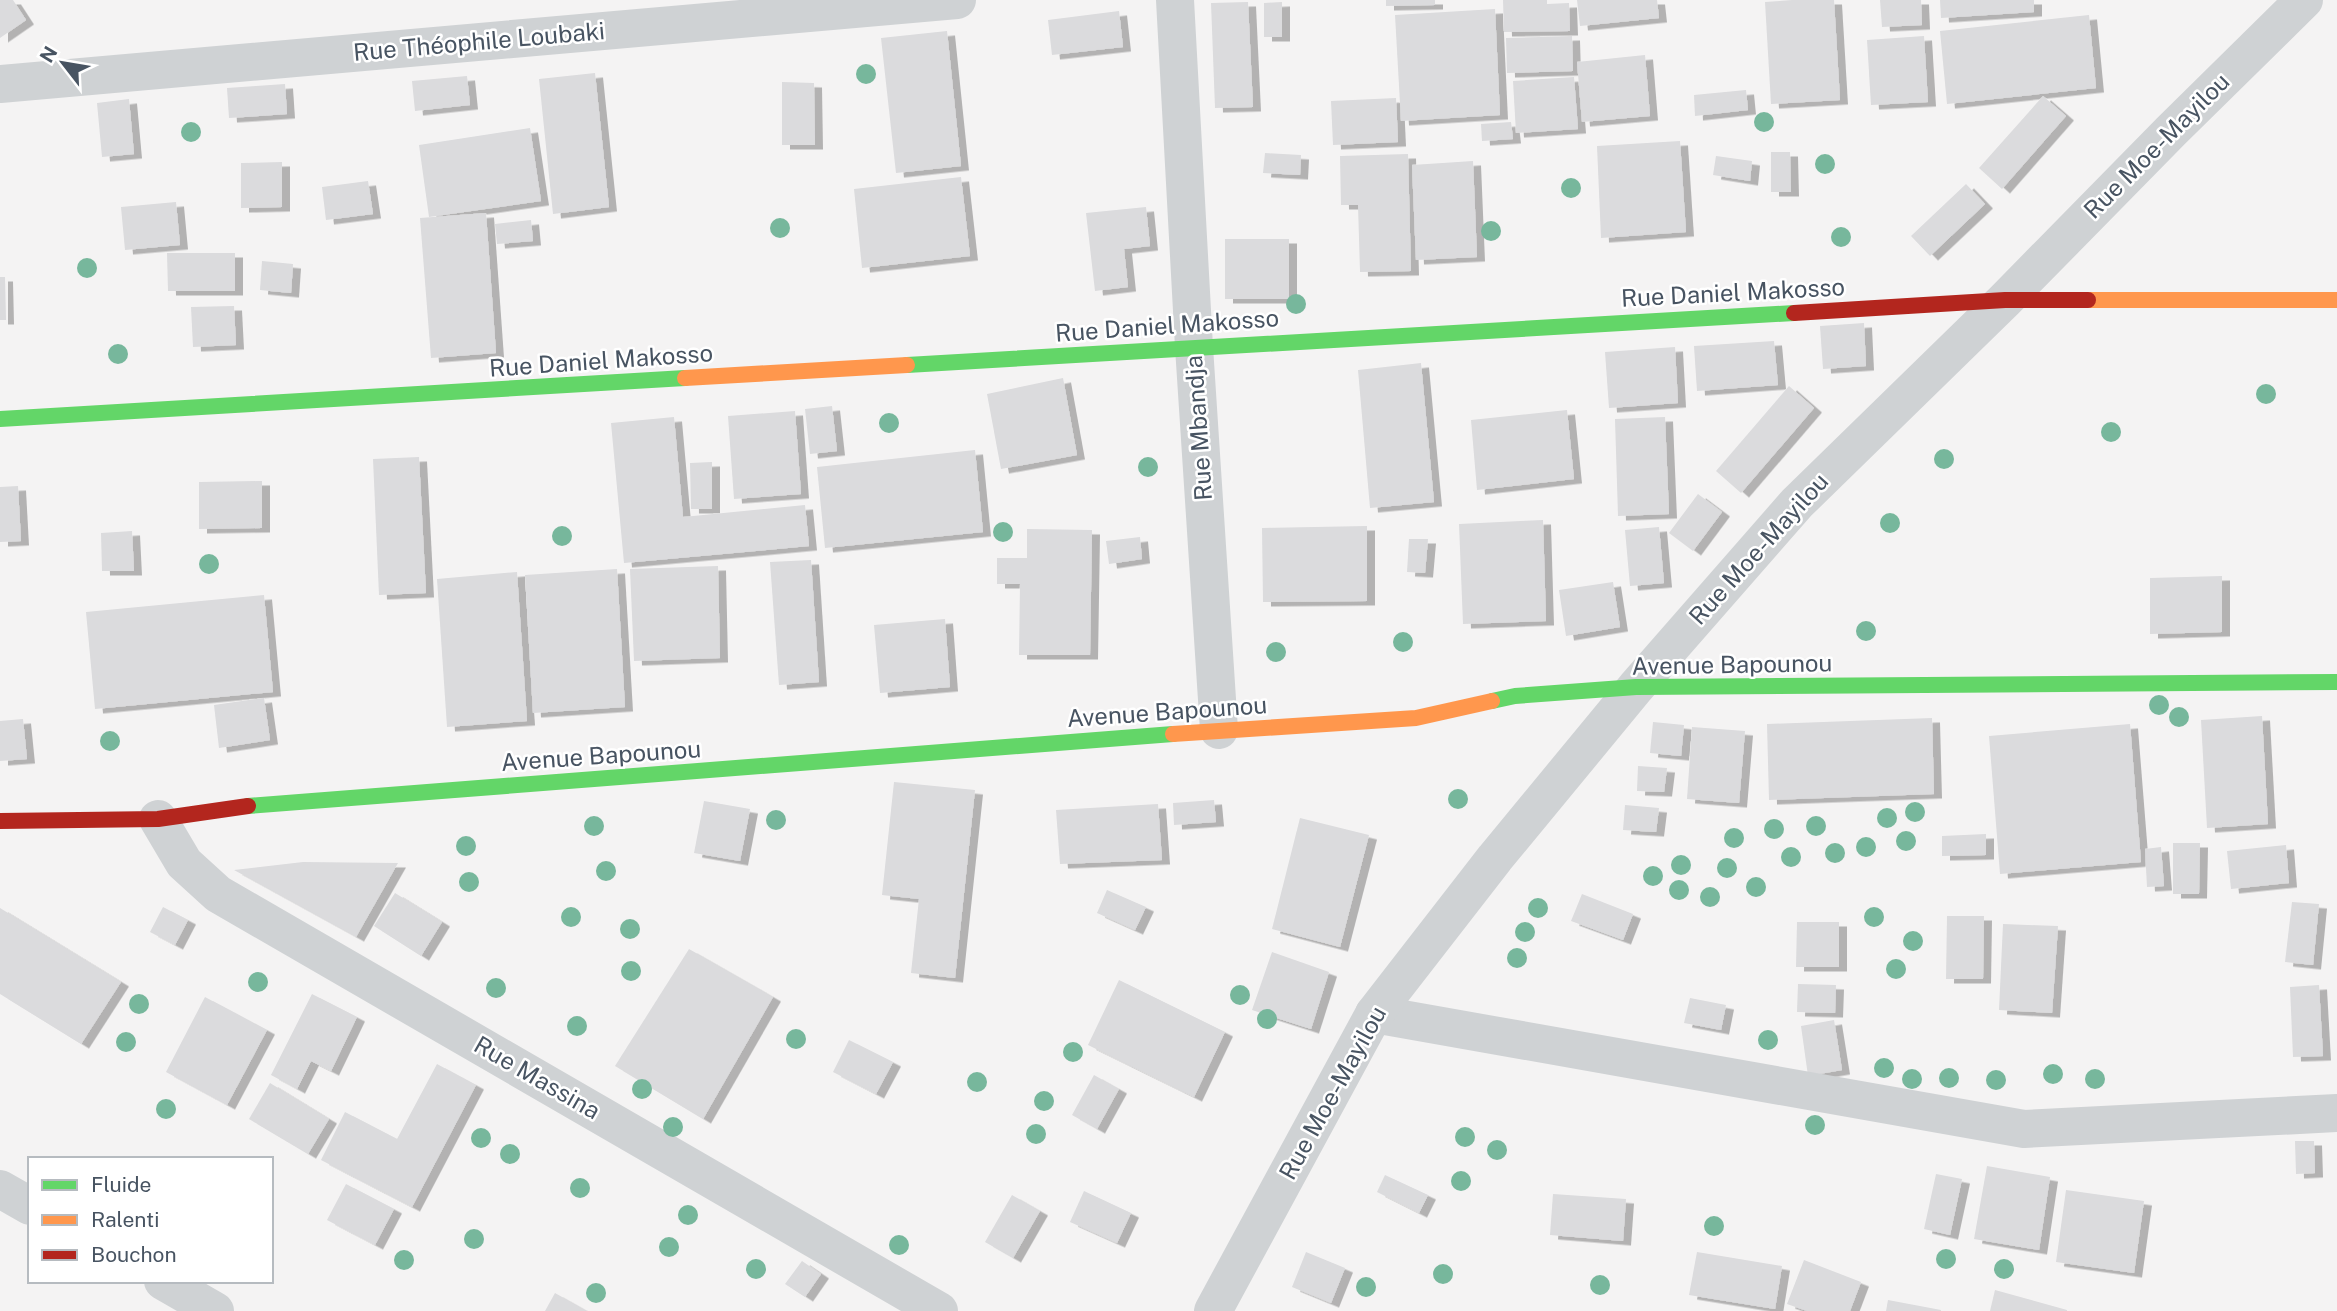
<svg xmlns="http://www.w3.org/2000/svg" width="2337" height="1311" viewBox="0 0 2337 1311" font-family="'Public Sans',sans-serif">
	<defs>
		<filter id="shadow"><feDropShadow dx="8" dy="4.5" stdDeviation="0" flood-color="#0004"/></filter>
	</defs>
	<rect width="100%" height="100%" fill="#f4f3f3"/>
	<g fill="#dbdbdd" filter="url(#shadow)">
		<polygon points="0,0 13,0 26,20 0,38"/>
		<polygon points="1386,0 1435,0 1435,5 1386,6"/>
		<polygon points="1503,0 1547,0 1547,4 1569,3 1570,31 1504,32"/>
		<polygon points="1577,0 1657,0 1659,18 1580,26"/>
		<polygon points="1792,0 1834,0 1840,100 1771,104 1765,2"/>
		<polygon points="1880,0 1921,0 1922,25 1882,27"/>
		<polygon points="1940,0 2034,0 2034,12 1941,18"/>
		<polygon points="1248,2 1253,107 1215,108 1211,3"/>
		<polygon points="1282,2 1282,37 1264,37 1264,3"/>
		<polygon points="1495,9 1500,115 1401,121 1395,15"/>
		<polygon points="1119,11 1123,47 1052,55 1048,20"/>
		<polygon points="2089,15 2096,88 1947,104 1940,31"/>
		<polygon points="947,31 961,166 896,173 881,38"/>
		<polygon points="1572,36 1573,71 1507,73 1506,38"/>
		<polygon points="1924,36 1928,102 1871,105 1867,40"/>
		<polygon points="1645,55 1650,116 1582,122 1577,62"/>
		<polygon points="595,73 609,207 553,214 539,79"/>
		<polygon points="467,76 470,105 415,111 412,81"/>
		<polygon points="1574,77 1578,129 1516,133 1513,81"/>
		<polygon points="782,82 814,83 815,145 782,145"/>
		<polygon points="285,84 287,114 229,118 227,88"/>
		<polygon points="1746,90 1748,110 1695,116 1694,95"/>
		<polygon points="2043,96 2066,116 2002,189 1979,168"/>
		<polygon points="1396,98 1398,142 1333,145 1331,101"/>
		<polygon points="129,99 134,154 102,157 97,103"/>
		<polygon points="1511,122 1513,139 1482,141 1481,124"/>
		<polygon points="530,128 541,201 429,217 419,145"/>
		<polygon points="1680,141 1686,232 1601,238 1597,146"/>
		<polygon points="1771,152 1790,152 1791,192 1771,192"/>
		<polygon points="1265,153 1301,155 1300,175 1263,173"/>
		<polygon points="1408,154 1411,271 1360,272 1358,205 1341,205 1340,156"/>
		<polygon points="1716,156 1752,161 1750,181 1713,175"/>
		<polygon points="1473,161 1477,257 1416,260 1412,165"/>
		<polygon points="282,162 282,207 241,208 241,163"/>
		<polygon points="961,177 970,256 862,268 854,189"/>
		<polygon points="368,181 373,214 326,220 322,187"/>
		<polygon points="1966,184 1985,204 1930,256 1911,236"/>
		<polygon points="176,202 180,245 125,250 121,207"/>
		<polygon points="1146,207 1150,246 1124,249 1128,287 1095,291 1086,213"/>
		<polygon points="486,213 496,353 431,358 420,218"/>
		<polygon points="531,220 533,241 497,244 495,224"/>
		<rect x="1225" y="239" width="64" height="60"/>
		<polygon points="167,253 235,253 235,291 168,291"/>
		<polygon points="262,261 293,264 291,293 260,290"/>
		<polygon points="0,277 5,277 6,320 0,320"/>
		<polygon points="234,306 236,345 193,347 191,307"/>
		<polygon points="1864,323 1866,366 1823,369 1820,326"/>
		<polygon points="1774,341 1778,385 1697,391 1694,346"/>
		<polygon points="1675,347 1678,403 1609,408 1605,352"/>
		<polygon points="1421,363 1434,502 1370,508 1358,370"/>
		<polygon points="1063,378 1077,455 1001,469 987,394"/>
		<polygon points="1789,386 1814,408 1741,493 1716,471"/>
		<polygon points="832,406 837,451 810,454 805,409"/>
		<polygon points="1567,410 1574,479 1477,490 1471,420"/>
		<polygon points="795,411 801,494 734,499 728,416"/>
		<polygon points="674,417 683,517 805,505 809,546 624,563 611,423"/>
		<polygon points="1665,417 1669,514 1618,516 1615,419"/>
		<polygon points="975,450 983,532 825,548 817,467"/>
		<polygon points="419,457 426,593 379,595 373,459"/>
		<polygon points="712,462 712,509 691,509 690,463"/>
		<polygon points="262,481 262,528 199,529 199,482"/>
		<polygon points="18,486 21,541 0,542 0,487"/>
		<polygon points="1698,494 1722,512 1693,551 1669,533"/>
		<polygon points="1543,520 1546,621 1463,624 1459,524"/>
		<polygon points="1367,526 1367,601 1263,602 1262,528"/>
		<polygon points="1659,527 1664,583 1630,586 1625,530"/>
		<polygon points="1027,529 1092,530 1090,655 1019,655 1020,584 997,584 997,558 1027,558"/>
		<polygon points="132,531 134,571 102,571 101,533"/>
		<polygon points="1140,537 1142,559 1109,564 1106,541"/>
		<polygon points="1409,539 1428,539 1425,573 1407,572"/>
		<polygon points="811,560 819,682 779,685 770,562"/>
		<polygon points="718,566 720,658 634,661 630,569"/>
		<polygon points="617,569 625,707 533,713 525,575"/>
		<polygon points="517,572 527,721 447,727 437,579"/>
		<polygon points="2222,576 2222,632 2150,634 2150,578"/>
		<polygon points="1613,582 1620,627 1566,636 1559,590"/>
		<polygon points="264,595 273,692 95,709 86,612"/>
		<polygon points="945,619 950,687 880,693 874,625"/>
		<polygon points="264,698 270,740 219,748 214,705"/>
		<polygon points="2262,716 2268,824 2207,828 2201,720"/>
		<polygon points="1932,718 1934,794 1769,800 1767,724"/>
		<polygon points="23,719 27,759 0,761 0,721"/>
		<polygon points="1653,722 1684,725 1681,756 1650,753"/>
		<polygon points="2130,724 2141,862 2000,874 1989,736"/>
		<polygon points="1692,727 1745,731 1739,803 1687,799"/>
		<polygon points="1638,766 1667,768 1664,792 1637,791"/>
		<polygon points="894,782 975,790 955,978 911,973 919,899 882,895"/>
		<polygon points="1214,800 1216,822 1174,825 1173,803"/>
		<polygon points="704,801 750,809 740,861 694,853"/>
		<polygon points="1158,804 1162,860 1060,864 1056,810"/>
		<polygon points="1625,805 1659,808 1656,832 1623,830"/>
		<polygon points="1300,818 1369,835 1340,947 1272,929"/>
		<polygon points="1986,834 1986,855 1942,856 1942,836"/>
		<polygon points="2173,843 2200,843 2199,894 2173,894"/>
		<polygon points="2286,845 2289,883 2231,889 2227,851"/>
		<polygon points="2161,847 2164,886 2147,887 2145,849"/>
		<polygon points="303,862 398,863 356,937 234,870"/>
		<polygon points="1107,890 1146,907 1135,930 1097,913"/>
		<polygon points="395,893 442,922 421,956 374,926"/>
		<polygon points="1582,894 1633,914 1623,940 1571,921"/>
		<polygon points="2292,902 2319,904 2313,965 2285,962"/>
		<polygon points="163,907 188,920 175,945 150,932"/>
		<polygon points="0,908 121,982 81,1044 0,994"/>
		<polygon points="1947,916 1984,916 1983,979 1946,979"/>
		<polygon points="1797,922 1839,922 1839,967 1796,967"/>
		<polygon points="2003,924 2058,926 2052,1013 1999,1010"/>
		<polygon points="689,949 773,997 703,1119 615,1066"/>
		<polygon points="1272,952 1329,972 1311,1029 1252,1010"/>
		<polygon points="1119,980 1225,1032 1194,1097 1088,1045"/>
		<polygon points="1798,984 1836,985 1835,1013 1797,1012"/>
		<polygon points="2319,985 2323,1056 2293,1057 2290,987"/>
		<polygon points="312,994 357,1017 331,1071 311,1061 297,1089 271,1075"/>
		<polygon points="205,997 267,1030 227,1105 166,1072"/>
		<polygon points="1690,998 1726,1005 1721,1030 1684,1023"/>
		<polygon points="1834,1020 1842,1070 1808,1076 1801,1026"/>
		<polygon points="849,1040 893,1062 876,1094 833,1072"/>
		<polygon points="437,1064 476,1085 412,1207 321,1160 345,1112 397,1139"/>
		<polygon points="1094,1075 1119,1089 1097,1129 1072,1115"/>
		<polygon points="270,1083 329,1119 308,1154 249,1119"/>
		<polygon points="2295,1141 2314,1141 2315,1173 2296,1174"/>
		<polygon points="1987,1166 2050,1177 2039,1250 1974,1239"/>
		<polygon points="1936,1174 1962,1179 1950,1235 1924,1229"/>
		<polygon points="1385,1175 1428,1195 1419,1213 1377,1192"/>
		<polygon points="346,1184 394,1209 375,1245 327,1220"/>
		<polygon points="2066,1190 2144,1201 2134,1273 2056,1262"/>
		<polygon points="1084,1191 1131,1213 1117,1243 1070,1222"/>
		<polygon points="1553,1194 1626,1199 1623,1241 1550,1235"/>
		<polygon points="1012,1195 1040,1211 1013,1258 985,1242"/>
		<polygon points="1306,1252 1345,1268 1331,1303 1292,1287"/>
		<polygon points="1697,1252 1782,1266 1775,1309 1689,1295"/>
		<polygon points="1804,1260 1861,1282 1850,1311 1807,1311 1787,1304"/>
		<polygon points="802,1261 821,1274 805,1297 785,1284"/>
		<polygon points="1995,1290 2067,1310 2067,1311 1990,1311"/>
		<polygon points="555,1293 587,1311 545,1311"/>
		<polygon points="1888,1300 1941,1310 1941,1311 1886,1311"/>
	</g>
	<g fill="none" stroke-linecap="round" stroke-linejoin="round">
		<g stroke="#cfd2d4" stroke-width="38">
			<polyline points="1175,0 1194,347 1219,730"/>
			<polyline points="0,84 957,0"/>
			<polyline points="158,819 184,863 218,894 939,1311"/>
			<polyline points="1374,1014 2024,1129 2337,1113"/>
			<polyline points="0,1189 30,1206"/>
			<polyline points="163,1281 215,1311"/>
			<polyline points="1213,1311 1374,1014 1495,858 1636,687 1797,503 2005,300 2171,131 2304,0"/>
		</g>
		<g stroke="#63d668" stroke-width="16">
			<polyline points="907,365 1794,313"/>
			<polyline points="0,419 685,378"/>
			<polyline points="1492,701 1515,696 1636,687 2337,682"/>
			<polyline points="248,806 1173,734"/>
		</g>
		<g stroke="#ff974d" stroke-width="16">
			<polyline points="2088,300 2337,300"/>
			<polyline points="685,378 907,365"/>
			<polyline points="1173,734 1416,718 1492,701"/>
		</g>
		<g stroke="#b3261e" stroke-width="16">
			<polyline points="1794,313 2005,300 2088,300"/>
			<polyline points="0,821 158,819 248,806"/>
		</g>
	</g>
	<g fill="#77b79c">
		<circle cx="866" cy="74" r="10"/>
		<circle cx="1764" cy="122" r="10"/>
		<circle cx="191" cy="132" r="10"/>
		<circle cx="1825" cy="164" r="10"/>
		<circle cx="1571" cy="188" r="10"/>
		<circle cx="780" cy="228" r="10"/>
		<circle cx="1491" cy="231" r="10"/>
		<circle cx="1841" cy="237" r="10"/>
		<circle cx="87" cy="268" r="10"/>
		<circle cx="1296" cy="304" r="10"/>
		<circle cx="118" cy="354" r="10"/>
		<circle cx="2266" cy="394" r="10"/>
		<circle cx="889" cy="423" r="10"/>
		<circle cx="2111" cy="432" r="10"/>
		<circle cx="1944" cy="459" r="10"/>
		<circle cx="1148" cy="467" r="10"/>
		<circle cx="1890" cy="523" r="10"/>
		<circle cx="1003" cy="532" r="10"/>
		<circle cx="562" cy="536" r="10"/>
		<circle cx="209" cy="564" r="10"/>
		<circle cx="1866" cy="631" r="10"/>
		<circle cx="1403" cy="642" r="10"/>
		<circle cx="1276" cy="652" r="10"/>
		<circle cx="2159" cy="705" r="10"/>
		<circle cx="2179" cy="717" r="10"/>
		<circle cx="110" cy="741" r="10"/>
		<circle cx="1458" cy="799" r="10"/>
		<circle cx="1915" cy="812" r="10"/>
		<circle cx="1887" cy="818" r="10"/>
		<circle cx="776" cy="820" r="10"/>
		<circle cx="594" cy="826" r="10"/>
		<circle cx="1816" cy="826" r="10"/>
		<circle cx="1774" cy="829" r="10"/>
		<circle cx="1734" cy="838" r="10"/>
		<circle cx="1906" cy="841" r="10"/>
		<circle cx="466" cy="846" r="10"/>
		<circle cx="1866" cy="847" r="10"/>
		<circle cx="1835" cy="853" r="10"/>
		<circle cx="1791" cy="857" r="10"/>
		<circle cx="1681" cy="865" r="10"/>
		<circle cx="1727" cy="868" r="10"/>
		<circle cx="606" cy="871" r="10"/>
		<circle cx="1653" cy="876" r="10"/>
		<circle cx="469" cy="882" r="10"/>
		<circle cx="1756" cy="887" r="10"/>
		<circle cx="1679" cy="890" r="10"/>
		<circle cx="1710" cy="897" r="10"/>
		<circle cx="1538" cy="908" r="10"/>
		<circle cx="571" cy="917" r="10"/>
		<circle cx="1874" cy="917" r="10"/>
		<circle cx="630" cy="929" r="10"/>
		<circle cx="1525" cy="932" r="10"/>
		<circle cx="1913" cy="941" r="10"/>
		<circle cx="1517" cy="958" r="10"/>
		<circle cx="1896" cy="969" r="10"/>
		<circle cx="631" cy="971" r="10"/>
		<circle cx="258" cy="982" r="10"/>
		<circle cx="496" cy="988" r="10"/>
		<circle cx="1240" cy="995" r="10"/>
		<circle cx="139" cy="1004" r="10"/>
		<circle cx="1267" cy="1019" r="10"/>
		<circle cx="577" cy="1026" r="10"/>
		<circle cx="796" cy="1039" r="10"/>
		<circle cx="1768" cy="1040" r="10"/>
		<circle cx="126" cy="1042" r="10"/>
		<circle cx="1073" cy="1052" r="10"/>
		<circle cx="1884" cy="1068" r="10"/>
		<circle cx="2053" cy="1074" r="10"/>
		<circle cx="1949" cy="1078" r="10"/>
		<circle cx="1912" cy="1079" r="10"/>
		<circle cx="2095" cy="1079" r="10"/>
		<circle cx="1996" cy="1080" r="10"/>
		<circle cx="977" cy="1082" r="10"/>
		<circle cx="642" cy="1089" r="10"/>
		<circle cx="1044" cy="1101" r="10"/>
		<circle cx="166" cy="1109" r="10"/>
		<circle cx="1815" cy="1125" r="10"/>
		<circle cx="673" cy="1127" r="10"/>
		<circle cx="1036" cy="1134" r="10"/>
		<circle cx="1465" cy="1137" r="10"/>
		<circle cx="481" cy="1138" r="10"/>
		<circle cx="1497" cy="1150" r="10"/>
		<circle cx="510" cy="1154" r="10"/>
		<circle cx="1461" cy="1181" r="10"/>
		<circle cx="580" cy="1188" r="10"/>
		<circle cx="688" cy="1215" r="10"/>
		<circle cx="1714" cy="1226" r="10"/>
		<circle cx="474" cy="1239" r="10"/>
		<circle cx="899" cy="1245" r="10"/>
		<circle cx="669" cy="1247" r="10"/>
		<circle cx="1946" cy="1259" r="10"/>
		<circle cx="404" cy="1260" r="10"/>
		<circle cx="756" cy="1269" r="10"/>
		<circle cx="2004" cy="1269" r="10"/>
		<circle cx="1443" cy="1274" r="10"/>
		<circle cx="1600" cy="1285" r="10"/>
		<circle cx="1366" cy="1287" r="10"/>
		<circle cx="596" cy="1293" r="10"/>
	</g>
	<g text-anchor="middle" stroke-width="5" stroke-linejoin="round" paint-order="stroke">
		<g font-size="24" fill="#485462" stroke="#fff">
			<text transform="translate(479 42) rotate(-5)" y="8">Rue Théophile Loubaki</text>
			<text transform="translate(2157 146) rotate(-45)" y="8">Rue Moe-Mayilou</text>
			<text transform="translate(1733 293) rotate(-3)" y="8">Rue Daniel Makosso</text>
			<text transform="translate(1167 326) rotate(-4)" y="8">Rue Daniel Makosso</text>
			<text transform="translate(601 361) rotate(-4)" y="8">Rue Daniel Makosso</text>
			<text transform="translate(1199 428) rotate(-94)" y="8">Rue Mbandja</text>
			<text transform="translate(1759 549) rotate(-48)" y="8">Rue Moe-Mayilou</text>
			<text transform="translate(1732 665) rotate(-1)" y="8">Avenue Bapounou</text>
			<text transform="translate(1167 712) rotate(-4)" y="8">Avenue Bapounou</text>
			<text transform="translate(601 756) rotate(-4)" y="8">Avenue Bapounou</text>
			<text transform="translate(537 1078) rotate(30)" y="8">Rue Massina</text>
			<text transform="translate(1333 1093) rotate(-61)" y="8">Rue Moe-Mayilou</text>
		</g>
	</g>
	<rect x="28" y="1157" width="245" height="126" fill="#ffffff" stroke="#b6bbc0" stroke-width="2"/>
	<rect x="42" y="1180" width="35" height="10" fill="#63d668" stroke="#b6bbc0" stroke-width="2"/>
	<text x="91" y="1192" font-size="21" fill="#485462">Fluide</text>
	<rect x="42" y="1215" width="35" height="10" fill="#ff974d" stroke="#b6bbc0" stroke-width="2"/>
	<text x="91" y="1227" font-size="21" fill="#485462">Ralenti</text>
	<rect x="42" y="1250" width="35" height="10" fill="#b3261e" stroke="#b6bbc0" stroke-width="2"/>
	<text x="91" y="1262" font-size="21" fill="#485462">Bouchon</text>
	<g transform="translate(63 63) rotate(301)" stroke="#ffffff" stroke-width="5" paint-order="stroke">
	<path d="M0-5L12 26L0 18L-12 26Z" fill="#485462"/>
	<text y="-10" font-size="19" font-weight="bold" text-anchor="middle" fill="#485462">N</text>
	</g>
</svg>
